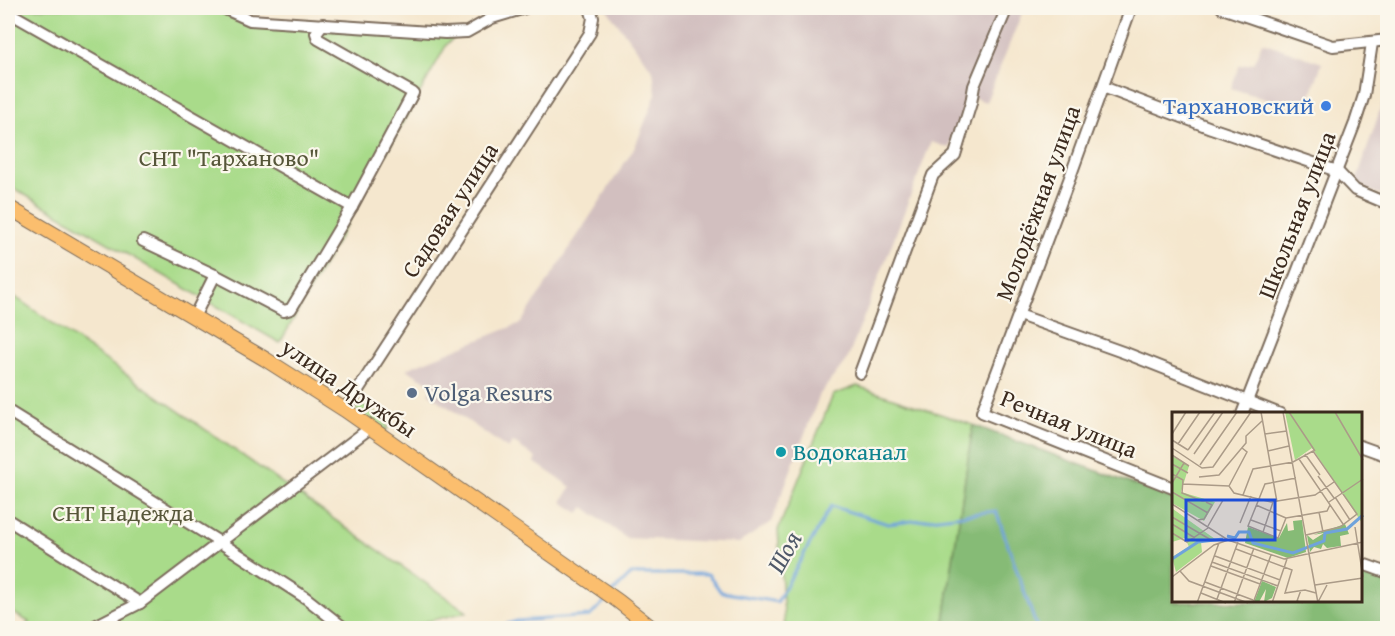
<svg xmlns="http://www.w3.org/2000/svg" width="1395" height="636" viewBox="0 0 1395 636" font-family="'Gentium Book Plus',serif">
	<rect width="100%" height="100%" fill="#fbf7ec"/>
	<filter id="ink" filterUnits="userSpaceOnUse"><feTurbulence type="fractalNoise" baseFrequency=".0167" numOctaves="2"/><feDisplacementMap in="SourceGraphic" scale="12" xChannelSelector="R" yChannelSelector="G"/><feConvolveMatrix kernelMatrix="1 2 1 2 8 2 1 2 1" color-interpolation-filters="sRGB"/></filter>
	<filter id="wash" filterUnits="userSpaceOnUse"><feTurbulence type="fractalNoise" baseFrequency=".008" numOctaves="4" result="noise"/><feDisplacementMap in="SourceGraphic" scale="24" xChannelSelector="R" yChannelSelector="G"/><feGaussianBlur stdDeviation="1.35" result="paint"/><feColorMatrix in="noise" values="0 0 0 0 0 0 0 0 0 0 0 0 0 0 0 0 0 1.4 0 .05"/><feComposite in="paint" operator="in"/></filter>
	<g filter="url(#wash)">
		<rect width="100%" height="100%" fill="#f5e7ce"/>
		<g fill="#d2bfbf">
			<polygon points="606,8 1008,8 1022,13 986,102 966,95 965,99 968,100 956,136 953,136 949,148 931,142 848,358 820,394 771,522 739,543 626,538 584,507 579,513 562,502 571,487 534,462 536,458 513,442 508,449 428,393 434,386 406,369 521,323 635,147 656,94 653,71"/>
			<polygon points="1262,42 1322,63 1305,112 1231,88 1239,66 1254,63"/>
			<polygon points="1387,89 1387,197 1355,185"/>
		</g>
		<g fill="#a9db8a" stroke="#728254" stroke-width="1.5">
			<polygon points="8,8 220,8 247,24 457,35 447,44 280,343 8,185"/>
			<polygon points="8,292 467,612 399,628 24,628 29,622 8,610"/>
			<polygon points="857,386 973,425 943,628 785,628 778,530 833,395"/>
			<polygon points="358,404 362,404 386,421 388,426 387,430 384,430 357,411 356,408"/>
		</g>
		<polygon fill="#86bb76" stroke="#60724a" stroke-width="1.5" points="973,425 1173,499 1173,602 1360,602 1361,568 1387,578 1387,628 943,628"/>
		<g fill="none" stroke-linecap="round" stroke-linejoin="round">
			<g stroke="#6fa3db" stroke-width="3">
				<polyline points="612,593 631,574 708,574 721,592 777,602 831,506 888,524 996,511 1037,628"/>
				<polyline points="496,628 517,621 590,616 608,598"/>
			</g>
		</g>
	</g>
	<g filter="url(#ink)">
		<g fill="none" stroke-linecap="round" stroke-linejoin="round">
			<g stroke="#7c6c5c" stroke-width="14">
				<g id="minor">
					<polyline points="223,8 250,20 445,33 467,32 492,18 525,8"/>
					<polyline points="1131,8 1069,180 982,412 1173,488"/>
					<polyline points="1222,8 1333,46 1388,40"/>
					<polyline points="8,12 352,207"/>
					<polyline points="1103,87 1211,128 1337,171 1355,190 1388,204"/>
					<polyline points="143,241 215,275"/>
					<polyline points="1019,315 1128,354 1280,414"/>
					<polyline points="194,317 215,275 284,311 291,309 352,207 413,93 318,39 316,33 323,24"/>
					<polyline points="860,373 933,175 955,155 971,103 974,86 1007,8"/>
					<polyline points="345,410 590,33 593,18 590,8"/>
					<polyline points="8,411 221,543 306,598 344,628"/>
					<polyline points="1242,414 1355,123 1364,95 1372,43"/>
					<polyline points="1360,446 1388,456"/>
					<polyline points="8,520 140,603"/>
					<polyline points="1360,563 1388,573"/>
					<polyline points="91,628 140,603 370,428"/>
				</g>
			</g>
			<g stroke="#7c6c5c" stroke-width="16">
				<polyline id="major" points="8,207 265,359 345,410 618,601 652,628"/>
			</g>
			<use href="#minor" stroke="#fff" stroke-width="10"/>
			<use href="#major" stroke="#fbbe6e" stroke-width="14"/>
		</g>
	</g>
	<circle fill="#3f7fe0" stroke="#fbf7ec" stroke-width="2" cx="1326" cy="106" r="6"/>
	<circle fill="#5c6f8a" stroke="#fbf7ec" stroke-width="2" cx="412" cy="393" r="6"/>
	<circle fill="#0f9aa8" stroke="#fbf7ec" stroke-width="2" cx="781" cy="452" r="6"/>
	<g text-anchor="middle" stroke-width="4.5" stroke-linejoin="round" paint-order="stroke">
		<g font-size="24" fill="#366cbe" stroke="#fbf7ec" text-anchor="end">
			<text x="1314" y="114">Тархановский</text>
		</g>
		<g font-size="24" fill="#565639" stroke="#fbf7ec">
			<text x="229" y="166">СНТ "Тарханово"</text>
			<text x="123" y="521">СНТ Надежда</text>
		</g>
		<g font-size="24" fill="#3b2a1e" stroke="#fbf7ec">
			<text transform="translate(1038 203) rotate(-70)" y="8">Молодёжная улица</text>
			<text transform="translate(450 210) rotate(-57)" y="8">Садовая улица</text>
			<text transform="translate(1297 215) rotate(-69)" y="8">Школьная улица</text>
			<text transform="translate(349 388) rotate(34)" y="8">улица Дружбы</text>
			<text transform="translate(1069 424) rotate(22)" y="8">Речная улица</text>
		</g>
		<g font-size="24" fill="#4e5e75" stroke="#fbf7ec" text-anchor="start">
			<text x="424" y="401">Volga Resurs</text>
		</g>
		<g font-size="24" fill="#0d838f" stroke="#fbf7ec" text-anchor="start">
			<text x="793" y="460">Водоканал</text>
		</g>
		<g font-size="26" font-style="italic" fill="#505a6a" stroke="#fbf7ec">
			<text transform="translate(784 552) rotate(-61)" y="9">Шоя</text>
		</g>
	</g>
	<g transform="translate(1172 412)">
		<rect width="190" height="190" fill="#f5e7ce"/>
		<path d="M113 0H190V111L140 36 123 48ZM0 44 17 54 9 80 43 90 32 109 0 91ZM1 97 43 127 29 130 30 140 4 160 0 145 17 135 13 126 0 130Z" fill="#a9db8a"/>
		<path d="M130 108 134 140 116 146 73 131 76 115 107 126 115 111 116 119 122 118 121 109ZM173 112 177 122 168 124 169 134 155 136 151 132 149 137 142 135 138 140 135 123 141 128 152 121 141 123ZM90 169 104 175 100 186 92 190 94 177 87 190H82Z" fill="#86bb76"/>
		<path fill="none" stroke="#6fa3db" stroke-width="3" d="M55 124 63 126 67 120H77L81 131 121 141 152 129 153 121 175 117 191 103M0 147 26 130 51 127"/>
		<path fill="none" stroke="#ab9b88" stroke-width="1.5" d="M89 0 105 90M111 0 137 142M117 0 143 39M163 0 191 48M0 22 14 0M93 22 115 19M0 28 16 38M6 32 28 0M0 36 30 56 41 55 79 0M16 38 43 0M96 39 117 34M22 42 51 0M133 42 148 63M0 43 17 54M127 47 171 112M0 52 16 61M28 53 65 0M0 62 11 68 10 81 30 89 51 88 36 114M146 64 162 86M27 65 47 63 74 31V24L90 9M0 71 12 51M11 72 57 74M57 74 62 81 99 90 143 83 162 70M57 74 75 40 70 36M0 80 36 101M71 83 81 57 121 50 141 39 185 102 168 115 134 123M163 85 178 108M157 90 191 67M0 92 56 128 112 147 191 130M84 93 114 106M147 100 151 120M0 105 39 128M114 106 106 126 76 114 93 72 124 66M114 106 155 99 158 93M26 108 32 107 40 93 34 90M79 108 109 119M68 111 79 84M0 112 23 126M183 115 191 165M91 120 101 90M0 121 15 130 36 116M64 137 120 158 113 181 133 178 144 181M137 142 146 191M43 144 108 168M40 150 106 174M39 154 88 172M8 159 17 169 76 191M0 165 42 133 56 128M33 170 81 188M143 173 191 166M129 178 125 189 131 191M29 181 54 191M45 187 66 130M146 190 155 173M25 191 47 131M62 191 82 136M81 191 99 143M100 191 115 147"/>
		<path fill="#1d4ed8" fill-opacity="0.15" stroke="#1d4ed8" stroke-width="3" d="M14 88H103V128H14Z"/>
		<rect width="190" height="190" fill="none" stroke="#3b2a1e" stroke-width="3"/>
	</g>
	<rect width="1395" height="636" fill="none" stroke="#fbf7ec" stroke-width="30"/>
</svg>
